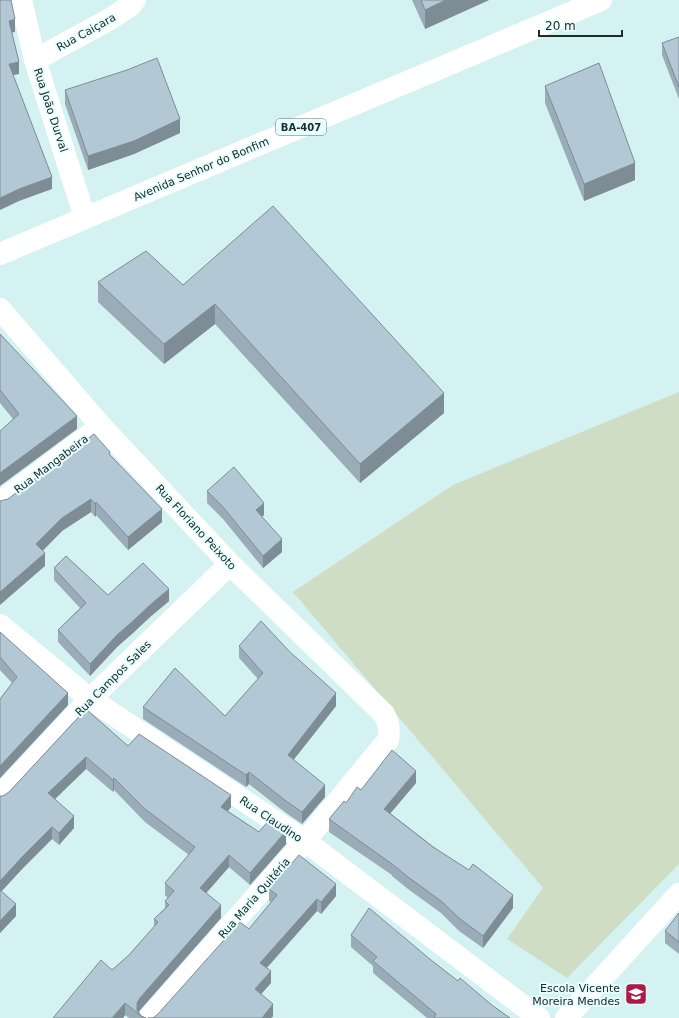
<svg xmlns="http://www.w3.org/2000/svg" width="679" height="1018" viewBox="0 0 679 1018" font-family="'DejaVu Sans',sans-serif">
	<rect width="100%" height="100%" fill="#d5f2f3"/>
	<polygon fill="#ceddc3" points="679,392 679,864 567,978 507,939 543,888 293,592 453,485"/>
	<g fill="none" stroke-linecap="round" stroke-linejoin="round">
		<g stroke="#fff" stroke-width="22">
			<polyline points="21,0 35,60 85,218"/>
			<polyline points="35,60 110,19 131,5 135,0"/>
			<path d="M0 309 101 426 230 564 384 714C389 723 390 730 388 740L305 841 149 1018"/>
			<polyline points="0,502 101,426"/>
			<polyline points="0,625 90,699 305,841 539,1018"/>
			<polyline points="0,796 90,699 230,564"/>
			<polyline points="566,1018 679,894"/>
		</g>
		<polyline stroke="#fff" stroke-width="22" points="0,254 601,0"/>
	</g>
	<g fill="#99acb7">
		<polygon points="412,0 489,0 425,29"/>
		<polygon points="679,37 679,99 662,55 662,43"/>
		<polygon points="545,86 635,180 584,201 545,103"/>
		<polygon points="65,90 180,133 134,154 88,170 65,104"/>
		<polygon points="98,282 183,285 444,413 360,483 215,324 164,364 98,302"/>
		<polygon points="0,334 77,429 13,419 0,403"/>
		<polygon points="110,456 162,522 128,550 96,515 95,517 91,512 62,531 43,551 45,566 1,502"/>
		<polygon points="207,491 264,515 262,517 282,552 263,568 223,519 207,503"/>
		<polygon points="54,568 108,595 169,601 150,617 133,633 117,647 90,676 58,642 58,630 80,608 54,580"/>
		<polygon points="0,632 68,705 0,778 0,699 12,683 0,670"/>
		<polygon points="239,646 336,706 293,760 325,797 302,824 286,813 249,784 246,787 143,719 143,707 225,716 258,679 239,658"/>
		<polygon points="86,709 128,746 231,807 228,811 259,832 286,844 250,885 229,867 206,893 221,918 140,1010 139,1012 141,1016 146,1018 129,1018 125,1015 123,1018 53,1018 112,970 129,955 154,927 154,919 165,908 165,901 168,898 165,895 165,883 189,855 145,822 114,790 113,792 86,769 54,799 74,828 59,845 52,839 24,867 1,891 16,916 0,933 0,796 3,796 9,792"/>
		<polygon points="416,783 390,813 513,908 483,948 459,931 441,913 408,889 392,876 392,875 329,832 329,819 361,790"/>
		<polygon points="269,889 336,896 321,914 317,911 267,968 271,983 261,994 273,1016 271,1018 148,1018 153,1018 158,1014 249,929 271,902 269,901"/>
		<polygon points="679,913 679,954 665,943 665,931"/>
		<polygon points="351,935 431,960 458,981 510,1018 427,1018 373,973 373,966 351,947"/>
	</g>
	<g fill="#7d8c95">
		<polygon points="446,0 489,0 425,29 425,10"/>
		<polygon points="15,19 15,32 9,33 9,21"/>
		<polygon points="19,62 19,74 9,76 9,64"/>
		<polygon points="180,119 180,133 134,154 88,170 88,156"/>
		<polygon points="635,163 635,180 584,201 584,184"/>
		<polygon points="52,177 52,189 19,201 0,210 0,198 19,189"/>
		<polygon points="215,304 215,324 164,364 164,344"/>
		<polygon points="444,393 444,413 360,483 360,464"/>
		<polygon points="77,416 77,429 0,486 0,473"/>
		<polygon points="91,499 91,512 62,531 36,557 36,544 62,518"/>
		<polygon points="96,502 96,515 95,517 95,504"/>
		<polygon points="264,503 264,515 256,522 256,510"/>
		<polygon points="162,509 162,522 128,550 128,537"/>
		<polygon points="282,539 282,552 263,568 263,556"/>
		<polygon points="45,553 45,566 0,605 0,592"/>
		<polygon points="169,589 169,601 150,617 133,633 117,647 90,676 90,664 117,635 150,605"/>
		<polygon points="68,693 68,705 0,778 0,766"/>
		<polygon points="336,693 336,706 288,767 288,755"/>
		<polygon points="86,757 86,769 48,806 48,793"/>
		<polygon points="416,771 416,783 384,821 384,809"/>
		<polygon points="249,772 249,784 246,787 246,775"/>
		<polygon points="114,778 114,790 113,792 113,780"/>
		<polygon points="325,785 325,797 302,824 302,812"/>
		<polygon points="231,795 231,807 221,819 221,807"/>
		<polygon points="74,816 74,828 59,845 59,833"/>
		<polygon points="52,827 52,839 24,867 0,893 0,881 24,855"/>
		<polygon points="286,831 286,844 250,885 250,873"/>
		<polygon points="229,855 229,867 200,900 200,888"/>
		<polygon points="336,884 336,896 321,914 321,902"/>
		<polygon points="513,895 513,908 483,948 483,936"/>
		<polygon points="317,899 317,911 260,975 260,963"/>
		<polygon points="16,904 16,916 0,933 0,921"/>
		<polygon points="221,905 221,918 140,1010 138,1013 137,1012 137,1003 140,998"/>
		<polygon points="271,971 271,983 255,1001 255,989"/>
		<polygon points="125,1003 125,1015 123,1018 112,1018"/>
		<polygon points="273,1004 273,1016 271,1018 262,1018"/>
	</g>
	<g fill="#b2c8d5" stroke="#7d8c95">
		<polygon points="0,0 11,0 15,19 9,21 19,62 9,64 52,177 19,189 0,198"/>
		<polygon points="421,0 446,0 425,10"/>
		<polygon points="679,37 679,87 662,43"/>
		<polygon points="157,58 180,119 134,141 88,156 65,90 127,70"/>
		<polygon points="599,63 635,163 584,184 545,86"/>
		<polygon points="273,206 444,393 360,464 215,304 164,344 98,282 146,251 183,285"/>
		<polygon points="0,334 77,416 0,473 0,431 19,414 0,390"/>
		<polygon points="94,434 110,452 109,454 162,509 128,537 96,502 95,504 91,499 62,518 36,544 45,553 0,592 0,501 8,499"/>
		<polygon points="234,467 264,503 256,510 282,539 263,556 223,507 207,491"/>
		<polygon points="66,556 108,595 143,563 169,589 150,605 133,621 117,635 90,664 58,630 86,603 54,568"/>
		<polygon points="261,621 290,652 336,693 288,755 325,785 302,812 286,801 249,772 246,775 143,707 175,668 225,716 263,673 239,646"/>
		<polygon points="0,632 68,693 0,766 0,699 17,677 0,657"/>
		<polygon points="86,709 128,746 139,734 231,795 221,807 259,832 269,820 286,831 250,873 229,855 200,888 221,905 140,998 137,1003 137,1010 141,1016 146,1018 144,1018 125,1003 112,1018 53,1018 101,960 112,970 129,955 158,922 154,919 169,905 165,901 174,891 165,883 195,847 145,809 114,778 113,780 86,757 48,793 74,816 59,833 52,827 24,855 0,881 0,796 3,796 9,792"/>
		<polygon points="392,750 416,771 384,809 433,847 469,870 473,864 513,895 483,936 459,918 441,901 408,877 392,864 329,819 344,801 346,803 357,787 361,790"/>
		<polygon points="299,855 336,884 321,902 317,899 260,963 271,971 255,989 273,1004 262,1018 148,1018 153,1018 158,1014 240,922 249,929 277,895 269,889"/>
		<polygon points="0,890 16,904 0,921"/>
		<polygon points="369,908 431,960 458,981 460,978 493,1006 510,1018 434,1018 436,1014 373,961 377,957 351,935"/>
		<polygon points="679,913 679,942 665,931"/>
	</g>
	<defs>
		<g id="school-square" transform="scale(1.15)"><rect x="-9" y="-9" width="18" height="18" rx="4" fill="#ad1a47" stroke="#e7feff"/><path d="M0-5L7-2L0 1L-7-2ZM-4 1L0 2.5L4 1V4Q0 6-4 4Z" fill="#fff"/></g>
	</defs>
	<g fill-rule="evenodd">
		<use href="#school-square" x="636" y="994"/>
	</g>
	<g text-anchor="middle" stroke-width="4" stroke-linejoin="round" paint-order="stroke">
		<rect fill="#e7feff" stroke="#5c6a6b" stroke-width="1" x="276" y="119" width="50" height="16" rx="3"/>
		<g font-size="10" font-weight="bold" fill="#202b2b">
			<text x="301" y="131">BA-407</text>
		</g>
		<g font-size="11" fill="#202b2b" stroke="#e7feff">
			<text transform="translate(86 32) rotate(-29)" y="4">Rua Caiçara</text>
			<text transform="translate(51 110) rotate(72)" y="4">Rua João Durval</text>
			<text transform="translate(201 169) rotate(-23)" y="4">Avenida Senhor do Bonfim</text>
			<text transform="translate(51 464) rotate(-37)" y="4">Rua Mangabeira</text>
			<text transform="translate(196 527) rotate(47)" y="4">Rua Floriano Peixoto</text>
			<text transform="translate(113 678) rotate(-45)" y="4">Rua Campos Sales</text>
			<text transform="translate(271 819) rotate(34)" y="4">Rua Claudino</text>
			<text transform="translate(254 898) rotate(-49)" y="4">Rua Maria Quitéria</text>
		</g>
		<g font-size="11" fill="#202b2b" stroke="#e7feff" text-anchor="end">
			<text x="620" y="992">Escola Vicente<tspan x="620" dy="13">Moreira Mendes</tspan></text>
		</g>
	</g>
	<path d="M539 30v6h83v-6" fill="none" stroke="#202b2b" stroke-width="2"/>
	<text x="545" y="30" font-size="12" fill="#202b2b" stroke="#e7feff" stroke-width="3" paint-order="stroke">20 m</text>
</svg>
